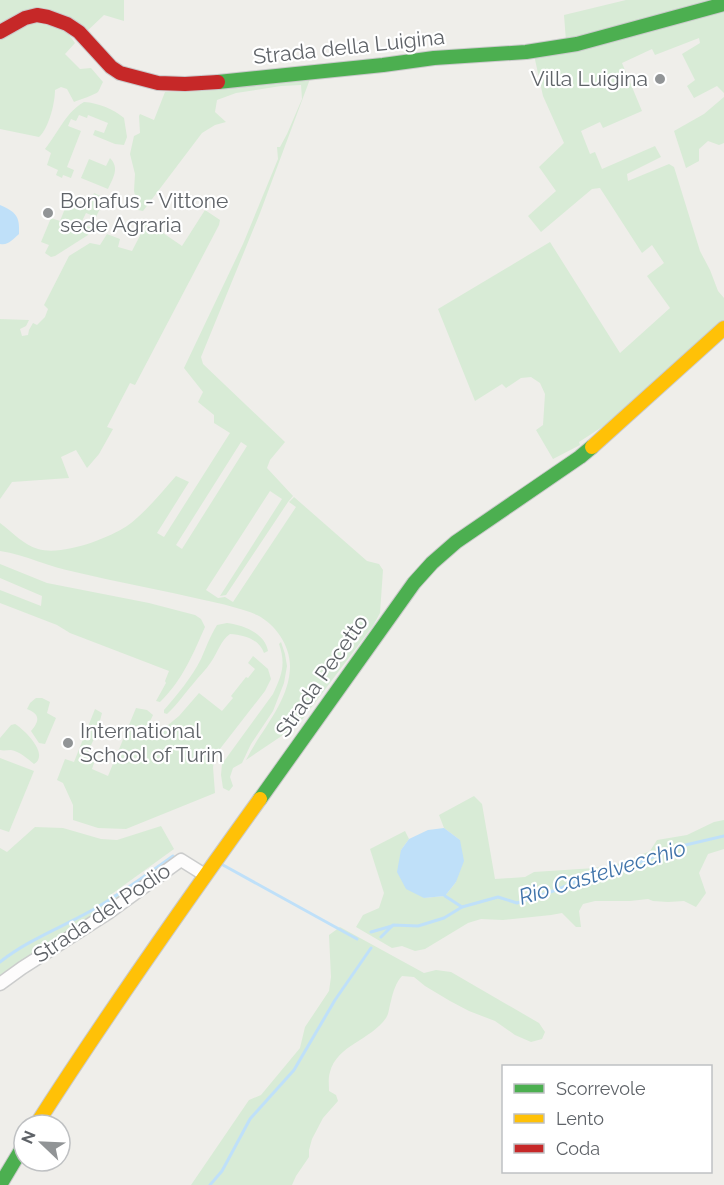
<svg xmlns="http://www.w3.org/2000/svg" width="724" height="1185" viewBox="0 0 724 1185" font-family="Raleway,sans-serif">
	<rect width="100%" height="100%" fill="#efeeea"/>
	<g fill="#d8ebd6" fill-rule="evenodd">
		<polygon points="0,0 124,0 124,21 104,15 85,33 50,13 0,26"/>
		<polygon points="626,0 718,0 566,41 564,15"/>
		<polygon points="724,8 724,93 717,86 694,98 687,86 695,80 682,54 700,43 699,38 655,55 652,49 622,63 642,111 603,128 600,122 581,131 590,154 595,152 602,169 655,146 661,157 627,174 628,181 669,164 674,167 700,251 710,270 718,291 724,298 724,321 619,416 579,442 580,445 553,459 536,430 543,425 545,394 540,383 531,377 521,378 506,388 502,384 475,401 438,309 550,242 620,353 670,308 647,276 664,263 652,245 642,253 600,188 592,189 541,232 528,216 556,191 539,167 564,143 543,96 534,55"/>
		<path d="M31 21 64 28 75 43 65 54 80 69 91 68 103 82C101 85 100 89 98 92 94 95 79 100 74 102L67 89 61 87 55 90C55 103 49 128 39 137L0 129V37Z"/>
		<path d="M310 79 260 213 201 357 203 364 285 442 270 460 267 468 293 496 288 502 226 595 220 596 282 499 270 491 206 590 218 598 225 597 233 602 296 507 289 502 294 497 367 561 379 564 383 570 380 613 373 626 298 725 246 760C261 730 290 701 290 666 290 645 275 624 257 615 244 609 219 603 204 600 161 590 117 582 75 572 49 567 26 555 0 551V523C11 531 25 546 38 549 62 556 107 539 127 526 144 514 162 492 176 476L189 482 157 533 164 537 230 433 214 423V415L198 402 203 392 184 368 243 244 278 159 277 147H280L287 134 302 99 301 85 281 86 236 93 217 100 215 112 226 122 215 125 202 133 143 211 138 210 134 191 135 174 130 154 134 136 140 133 139 116 140 114 154 120 165 92C214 92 262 85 310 79ZM241 442 247 446 182 549 176 545Z"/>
		<polygon points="724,97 724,143 719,145 708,141 699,149 699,161 686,168 674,131 704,114"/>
		<path d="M84 102C99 103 113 109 124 118L127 137 124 145 115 144 93 135 95 130 104 133 108 123 88 115 87 118 79 115 76 121 71 119 68 126 81 131 67 167 74 170 71 178 63 175 62 178 56 175 58 170 47 165 51 153 45 149C58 133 66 112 84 102Z"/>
		<path d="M110 158C120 168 113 178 108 189L81 178 89 159 106 166Z"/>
		<polygon points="94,193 105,198 96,217 86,213 81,223 92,228 88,235 55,256 51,257 45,253 49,245 41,242 51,218 60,221 68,201 88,208"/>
		<polygon points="205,210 220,220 219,225 135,385 130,383 107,427 113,429 99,454 87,468 76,450 61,457 69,478 12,482 0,499 0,319 29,320 26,326 20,329 22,336 28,335 29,330 33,323 37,325 45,317 48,309 44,305 69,256 90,243 100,245 107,234 120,239 118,247 132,251 147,222 182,246"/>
		<path d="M0 564 47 583 149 603 195 615 201 619 205 627C193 654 182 681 160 702L156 701 166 683 165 681 169 671 70 633 57 625 0 603V590L41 606 42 596 0 578Z"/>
		<path d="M227 623C243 625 265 633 268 651L264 653C259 639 244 635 230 634 221 640 218 652 211 662 206 670 199 676 193 684 184 694 177 705 167 714L164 713V710C177 695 192 677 201 659 206 648 210 636 217 625Z"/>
		<path d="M281 642 285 654 287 666 284 683 273 711 251 744 242 763 233 768 230 777 233 786 229 791 223 788 221 775 222 764 273 694C282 675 286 664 279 644Z"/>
		<polygon points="253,656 268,669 271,679 265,691 216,754 213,767 215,793 126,829 98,828 73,820 73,805 63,783 57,780 65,759 74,762 95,709 102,713 97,732 88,752 95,760 92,769 108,776 136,708 147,710 153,715 146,730 156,735 179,716 199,693 222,711 233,698 231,696 246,677 248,678 255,669 248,663"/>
		<path d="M36 698H42L50 702 47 713 56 718 45 744 39 743 31 731C40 721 40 714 27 709L30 703Z"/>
		<path d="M15 724C25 730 50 755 34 764 28 759 19 751 11 750 7 750 4 751 0 750V738L11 725Z"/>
		<polygon points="0,758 34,771 9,832 0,829"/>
		<polygon points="474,796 482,804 495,879 525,877 534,872 595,868 622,863 650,851 657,840 687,835 714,822 724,820 724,849 708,854 699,873 706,893 696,907 684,901 668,902 653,901 648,899 630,901 595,901 583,904 579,911 581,927 576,927 562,913 551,915 503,920 481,919 468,923 425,949 415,951 402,946 392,948 356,927 363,915 379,908 384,893 370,849 405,831 409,839 401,850 424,898 445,896 456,882 460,840 444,828 439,815"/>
		<polygon points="161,826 174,849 109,896 132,889 0,980 0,848 7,852 35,827 63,828 101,839 117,840"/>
		<path d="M340 927 424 973 436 970 451 972 539 1023 545 1032 542 1039 531 1042 515 1035 495 1021 469 1011 450 1001 425 986 414 977 402 976C396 982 393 992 391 1001 389 1007 389 1014 386 1018 371 1040 337 1045 330 1072 328 1078 329 1085 329 1091L336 1095 338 1101 323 1118 312 1139 309 1150V1157L296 1176 292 1185H191L249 1100 261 1095 300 1048 305 1027 329 991 331 977 329 935Z"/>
	</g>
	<g fill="#bfe0f9">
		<path d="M0 205C16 212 20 216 19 234 13 239 8 246 0 244Z"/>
		<polygon points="444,828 460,840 464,861 456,882 445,896 424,898 406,889 397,872 401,850 409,839 428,830"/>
	</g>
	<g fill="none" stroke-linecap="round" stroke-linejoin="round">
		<g stroke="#bfe0f9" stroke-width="3">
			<polyline points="223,865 357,939"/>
			<polyline points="445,896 462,907"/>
			<polyline points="371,932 392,926"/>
			<polyline points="381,937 393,925 418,926 444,918 462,907 498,897 517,903 559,889 598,872 633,865 677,847 724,836"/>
			<path d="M0 962C29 939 65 926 96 908 123 892 148 874 173 856"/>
			<polyline points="210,1185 222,1171 250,1119 294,1070 335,1000 371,948"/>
		</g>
		<g stroke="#cbcccc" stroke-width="15">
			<polyline id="street" points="0,984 22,968 108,913 181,860 205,875"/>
		</g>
		<g stroke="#cacacb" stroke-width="16">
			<g id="fast">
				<polyline points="218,82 383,65 434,58 526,52 577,44 724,4"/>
				<polyline points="260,799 414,583 432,563 456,542 580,457 592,447"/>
				<polyline points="0,1185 24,1145"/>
			</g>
		</g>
		<g stroke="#cacacb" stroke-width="16">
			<g id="slow">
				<polyline points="592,447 724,328"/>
				<path d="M36 1125C107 1014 183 906 260 799"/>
			</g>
		</g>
		<g stroke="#cacacb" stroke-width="16">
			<polyline id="jam" points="0,32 25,18 37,15 48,17 67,24 79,32 111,67 120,73 158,83 185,84 218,82"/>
		</g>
		<use href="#street" stroke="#fdfcfc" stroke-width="12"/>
		<use href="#fast" stroke="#4caf50" stroke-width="14"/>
		<use href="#slow" stroke="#ffc107" stroke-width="14"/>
		<use href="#jam" stroke="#c62828" stroke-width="14"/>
	</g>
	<g fill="#919496" stroke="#fff" stroke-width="2">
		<circle cx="660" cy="79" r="6"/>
		<circle cx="48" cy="213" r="6"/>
		<circle cx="68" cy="743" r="6"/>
	</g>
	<g text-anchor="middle" stroke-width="4.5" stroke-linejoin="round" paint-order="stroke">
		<g font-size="21" fill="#5f6368" stroke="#fff">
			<text transform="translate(349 47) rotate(-6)" y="7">Strada della Luigina</text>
			<text transform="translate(322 676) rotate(-55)" y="7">Strada Pecetto</text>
			<text transform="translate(102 913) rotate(-34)" y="7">Strada del Podio</text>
		</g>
		<g font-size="21" fill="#5f6368" stroke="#fff" text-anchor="start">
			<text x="648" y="86" text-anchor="end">Villa Luigina</text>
			<text x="60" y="208">Bonafus - Vittone<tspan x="60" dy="24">sede Agraria</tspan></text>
			<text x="80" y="738">International<tspan x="80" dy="24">School of Turin</tspan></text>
		</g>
		<g font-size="22" font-style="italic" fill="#4174aa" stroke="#fff">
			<text transform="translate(602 872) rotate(-17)" y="8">Rio Castelvecchio</text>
		</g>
	</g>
	<rect x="502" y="1065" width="210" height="108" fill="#ffffff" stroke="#bfc1c3" stroke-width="1.5"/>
	<rect x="514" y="1084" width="30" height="9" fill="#4caf50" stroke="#bfc1c3" stroke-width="1.5"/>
	<text x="556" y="1095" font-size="18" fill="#5f6368">Scorrevole</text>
	<rect x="514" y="1114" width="30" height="9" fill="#ffc107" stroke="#bfc1c3" stroke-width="1.5"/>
	<text x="556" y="1125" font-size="18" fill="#5f6368">Lento</text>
	<rect x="514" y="1144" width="30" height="9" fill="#c62828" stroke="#bfc1c3" stroke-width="1.5"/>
	<text x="556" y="1155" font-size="18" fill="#5f6368">Coda</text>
	<g transform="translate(42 1143) rotate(293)"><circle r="28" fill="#ffffff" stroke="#bfc1c3" stroke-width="1.5"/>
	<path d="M0-4.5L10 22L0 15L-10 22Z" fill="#919496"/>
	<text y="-9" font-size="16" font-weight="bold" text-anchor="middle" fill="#5f6368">N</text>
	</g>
</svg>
